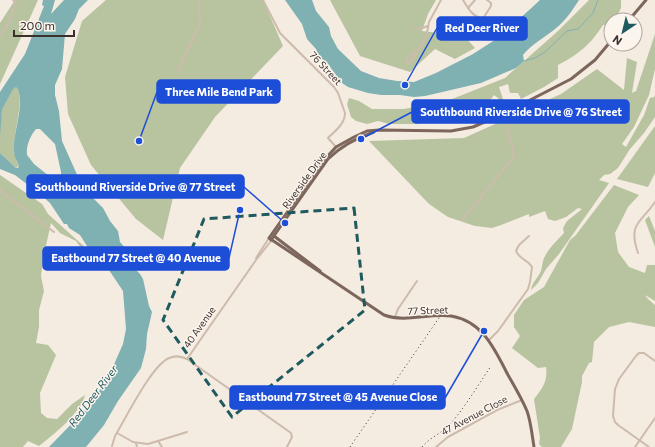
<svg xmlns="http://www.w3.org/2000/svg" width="655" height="447" viewBox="0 0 655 447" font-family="Commissioner,sans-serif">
	<rect width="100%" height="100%" fill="#f4ebe1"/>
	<g fill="#b8c4a0">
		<polygon points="15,0 38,0 0,84 0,23"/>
		<polygon points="106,0 263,0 283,46 215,117 180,168 163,240 136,219 91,165 68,114 65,77 82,21"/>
		<polygon points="330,0 436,0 428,14 422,31 456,35 458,39 465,37 475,48 455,59 435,49 410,72 360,56"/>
		<path d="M589 0H621V8L615 20H611V24L603 25C590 45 579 54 558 65V78L544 87 521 99 518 93H510L508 84 499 87 505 105 500 109 498 98 494 95C487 107 473 108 460 109L456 112 448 109 449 115 434 114 422 110 420 124H389L378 121 367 124 356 121 351 117 347 104 349 98 359 101 372 109H404L447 101 505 78 558 31Z"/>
		<path d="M655 34V69L649 95 634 127 622 144 626 147 644 115 650 98 654 97 655 95V117L644 133 630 149 618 168 610 174 604 175 599 180 609 183 559 254 546 269 538 283 531 290C532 282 538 278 541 271 542 268 542 264 543 261 547 249 556 242 564 233L563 228 567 221 582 209 578 208 566 217 555 221 548 219 545 211 529 217V214L501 225 492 228 475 226 448 217 429 204 369 141 464 138 561 94 597 69 624 90 627 58 637 62 632 93 636 91Z"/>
		<path d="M16 87 18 88C25 114 6 142 19 166L16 168 0 153V124L2 110 13 88Z"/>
		<polygon points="655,126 655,173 648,187 617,179"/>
		<path d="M0 175 42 204 48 214 87 249V253L84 252 76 241 60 233 51 223 43 259 41 276 44 291 39 310V327L36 343 48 345 56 355 40 393 41 413 47 418 57 419 72 404 85 395C80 414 54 434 39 446L28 441 23 447H0Z"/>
		<path d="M614 185 639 195 628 207 615 233 618 252 629 267 645 273 647 265H655V301L645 295 648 299 655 305V327L629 322 609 327 594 342 592 362 589 363 582 376V382L572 429 561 447H542L539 444 540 438 534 399C543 388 548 380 546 367L538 368 512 348 520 336 514 327V315L524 300 544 287 570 240 575 236Z"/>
		<polygon points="649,216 655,231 655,247 645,220"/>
	</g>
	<g fill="#7fb0b2" fill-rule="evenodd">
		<path d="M43 0H55L51 14 64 0H88L79 9 75 19 65 34 62 69 55 85V95L59 111 62 141 83 188 103 208 110 221 118 231 120 242 127 250 136 270 140 274 143 279 149 306 152 312 147 334 146 349 141 368 118 401 104 425 86 447H49L88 407 108 378 123 344 126 329 123 291 109 270 107 264 89 249 80 235 69 228 67 224H64L50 203 41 195 15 175 0 169V153L16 168H18L19 166C18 163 16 160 15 157 10 136 25 112 18 89L16 87 13 89 2 110 0 136V92L25 54 44 6 42 5ZM36 129H40L55 144 61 172V188L55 184 49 176 34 164 27 155C26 146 30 136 36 129Z"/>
		<path d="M285 0H312L316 11 329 27 331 36 338 49 361 71 379 78 397 81 414 82 436 73 473 54 501 36 540 0H579C572 11 565 21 555 29 544 38 532 44 523 55L524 61 516 68 481 83 425 96 414 97 400 95H381L368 93 348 87 342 83 328 64 319 56 316 49 307 39 302 24Z"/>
	</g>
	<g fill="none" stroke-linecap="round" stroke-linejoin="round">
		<polyline stroke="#7fb0b2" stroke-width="1" points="524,61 535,58 545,52 567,31 578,29 593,13 598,0"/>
		<g stroke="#cdbbac" stroke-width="2">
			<path d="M263 0 280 33 334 87 338 93 345 113C345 124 335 131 328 138L336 147"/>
			<path d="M463 0C468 8 472 16 481 18L484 17 491 6V3L487 0"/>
			<polyline points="468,8 475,0"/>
			<polyline points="414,29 419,29 428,26"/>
			<polyline points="0,36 7,26 16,3 13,0"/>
			<polyline points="416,53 415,57 410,63 407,63 407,60 412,54 416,53 426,38 429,22 441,0"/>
			<polyline points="178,71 200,24 199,0"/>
			<polyline points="0,189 3,193 54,232"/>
			<polyline points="462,220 513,158 514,154 503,114"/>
			<path d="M638 253C628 223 640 224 655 202"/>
			<polyline points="256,258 269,238"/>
			<polyline points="395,317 398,309 417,281"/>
			<path d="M489 340 498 331 528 289 530 282 532 267C528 260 519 259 516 251L519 245 529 236"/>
			<polyline points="187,359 256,260 271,241"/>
			<polyline points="117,433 133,442 148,444 187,432"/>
			<polyline points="158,441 162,447"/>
			<polyline points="136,443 137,447"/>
			<path d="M112 446 115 436C126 418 151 366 169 358 176 355 181 356 187 359L291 433 292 437 287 447"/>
			<polyline points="436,447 448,437 497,410 522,400"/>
			<polyline points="635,447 655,418"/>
			<polyline points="649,447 618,425 615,422 613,416 615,389 619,379 636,356 639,353 644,353 655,361"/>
		</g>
		<g stroke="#7d675c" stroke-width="3">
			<polyline points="629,20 646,0"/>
			<polyline points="274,236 320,271"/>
			<path d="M271 240 328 159C341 146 356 138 374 132"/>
			<path d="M534 447C532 435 531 422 527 411 522 399 515 387 508 375 495 350 483 321 451 316 428 313 406 323 384 315L269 238 324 160 336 147 354 137 367 131 379 130 451 131 473 127 503 114 571 79 595 60 611 41"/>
		</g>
		<g stroke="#3b302b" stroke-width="1" stroke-dasharray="1 3" stroke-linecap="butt">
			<polyline points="350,447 441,315"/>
			<path d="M422 447C430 437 443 433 451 423 466 406 478 385 491 366"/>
		</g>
	</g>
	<path fill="none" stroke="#1f5a5e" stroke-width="3" stroke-dasharray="8 5" stroke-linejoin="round" d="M354 208 365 310 232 417 163 320 204 219Z"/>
	<g text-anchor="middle" stroke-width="3" stroke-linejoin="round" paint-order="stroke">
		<g font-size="10" fill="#3b302b" stroke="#fbf5ee">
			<text transform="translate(326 68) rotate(47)" y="4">76 Street</text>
			<text transform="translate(304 180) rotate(-54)" y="4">Riverside Drive</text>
			<text transform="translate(428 310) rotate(-2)" y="4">77 Street</text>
			<text transform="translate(199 327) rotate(-55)" y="4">40 Avenue</text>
			<text transform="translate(474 415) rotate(-28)" y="4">47 Avenue Close</text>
		</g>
		<g font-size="11" font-style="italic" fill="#1f5a5e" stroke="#fbf5ee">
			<text transform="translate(93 396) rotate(-53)" y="4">Red Deer River</text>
		</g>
	</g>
	<path fill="none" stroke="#1d4ed8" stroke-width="1.5" d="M405 85L437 28M139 141L157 92M361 139L412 112M285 223L244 187M240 210L229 258M484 331L445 398"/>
	<g fill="#1d4ed8" stroke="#fbf5ee" stroke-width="1.5">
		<circle cx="405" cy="85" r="4"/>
		<circle cx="139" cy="141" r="4"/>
		<circle cx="361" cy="139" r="4"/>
		<circle cx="285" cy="223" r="4"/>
		<circle cx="240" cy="210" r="4"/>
		<circle cx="484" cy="331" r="4"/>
	</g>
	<g fill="#1d4ed8" stroke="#1d4ed8" stroke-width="1.5">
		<rect x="437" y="17" width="90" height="23" rx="4"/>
		<rect x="157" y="80" width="123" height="23" rx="4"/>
		<rect x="412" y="100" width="217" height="23" rx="4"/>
		<rect x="27" y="175" width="217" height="23" rx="4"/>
		<rect x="43" y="247" width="186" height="23" rx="4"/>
		<rect x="230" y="386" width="215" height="23" rx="4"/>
	</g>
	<g font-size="11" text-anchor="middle" font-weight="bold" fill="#fff">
		<text x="482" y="32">Red Deer River</text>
		<text x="219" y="96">Three Mile Bend Park</text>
		<text x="521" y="116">Southbound Riverside Drive @ 76 Street</text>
		<text x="135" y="191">Southbound Riverside Drive @ 77 Street</text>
		<text x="136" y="262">Eastbound 77 Street @ 40 Avenue</text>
		<text x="338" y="401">Eastbound 77 Street @ 45 Avenue Close</text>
	</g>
	<g transform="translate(623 32) rotate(215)"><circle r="19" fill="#fbf5ee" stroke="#aea6a0"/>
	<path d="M0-3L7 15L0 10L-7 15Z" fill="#1f5a5e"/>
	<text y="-6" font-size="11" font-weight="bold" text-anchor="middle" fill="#3b302b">N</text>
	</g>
	<path d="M14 30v6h60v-6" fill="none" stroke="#3b302b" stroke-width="2"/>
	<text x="20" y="30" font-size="12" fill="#3b302b" stroke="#fbf5ee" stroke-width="3" paint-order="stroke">200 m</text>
</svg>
